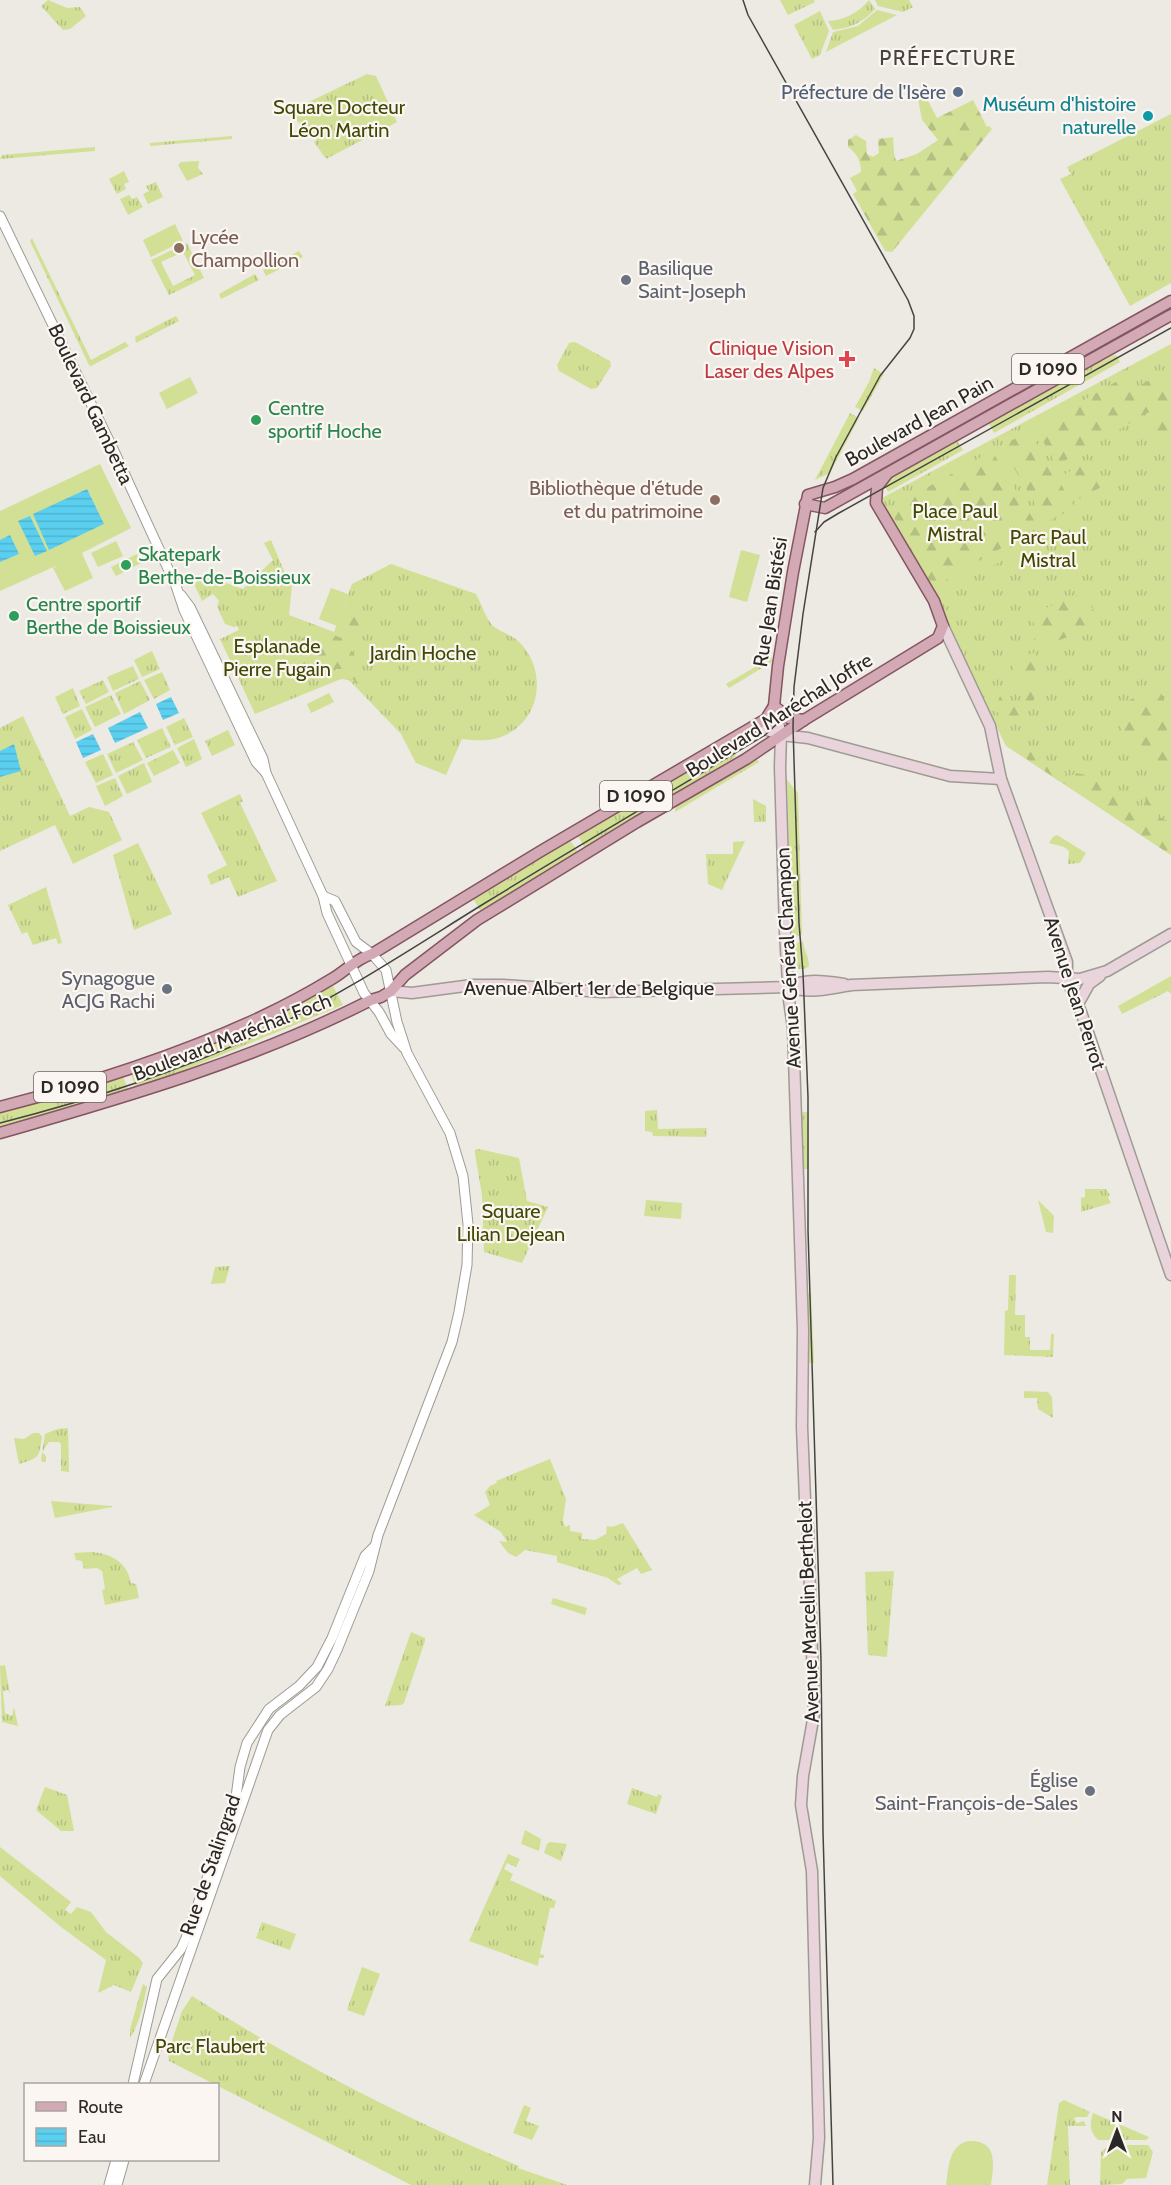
<svg xmlns="http://www.w3.org/2000/svg" width="1171" height="2185" viewBox="0 0 1171 2185" font-family="Cabin,sans-serif">
	<defs>
		<pattern id="grass-tufts" width="24" height="20" patternUnits="userSpaceOnUse" patternTransform="scale(1.5)"><rect width="24" height="20" fill="#d2e096"/><path d="M3 7l-1-3M5 7V3M7 7l1-3M15 17l-1-3M17 17v-4M19 17l1-3" fill="none" stroke="#b4c081"/></pattern>
		<pattern id="forest-firs" width="22" height="20" patternUnits="userSpaceOnUse" patternTransform="scale(1.5)"><rect width="22" height="20" fill="#d2e096"/><path d="M5 1l3.5 6h-7zM16 11l3.5 6h-7z" fill="#b4c081"/></pattern>
		<pattern id="water-rules" width="6" height="5" patternUnits="userSpaceOnUse" patternTransform="scale(1.5)"><rect width="6" height="5" fill="#5bcff0"/><path d="M0 2.5h6" fill="none" stroke="#4fb2ce"/></pattern>
	</defs>
	<rect width="100%" height="100%" fill="#ede9e3"/>
	<g fill="url(#grass-tufts)" fill-rule="evenodd">
		<polygon points="48,0 67,8 80,7 86,16 70,29 63,30 41,6"/>
		<polygon points="780,0 814,0 815,2 788,15"/>
		<path d="M869 0 875 9C864 22 850 28 833 30L828 21C845 20 858 13 869 0Z"/>
		<polygon points="875,0 909,0 913,7 903,12 878,6"/>
		<polygon points="877,10 897,15 826,52 833,32 858,26"/>
		<polygon points="820,11 829,31 820,55 812,59 794,25"/>
		<polygon points="367,74 376,76 397,122 326,159 314,142 317,139 308,127 304,129 292,115 294,109"/>
		<polygon points="1171,114 1171,283 1130,306 1060,179 1071,174 1067,167"/>
		<polygon points="232,136 232,139 150,146 150,143"/>
		<polygon points="95,147 95,151 0,159 2,155"/>
		<polygon points="199,161 198,168 203,174 187,181 178,165 181,162"/>
		<polygon points="124,171 129,182 124,184 126,189 117,194 109,179"/>
		<polygon points="156,182 163,197 148,204 143,194 149,191 146,186"/>
		<polygon points="129,195 132,199 137,197 143,207 128,215 120,199"/>
		<polygon points="32,238 91,360 125,342 129,346 91,366 89,365 30,241"/>
		<path d="M187 243 204 278 169 295 151 260ZM183 252 195 275 173 286 161 262Z"/>
		<polygon points="299,251 303,257 266,276 263,270"/>
		<polygon points="255,274 259,280 221,299 219,294"/>
		<polygon points="176,316 179,321 136,343 135,337"/>
		<polygon points="575,342 610,361 611,366 597,388 591,389 559,371 557,365 569,343"/>
		<polygon points="1171,344 1171,855 1006,746 945,624 880,499"/>
		<polygon points="1114,355 1117,356 1120,362 994,433 988,422 1096,362 1103,361"/>
		<polygon points="874,368 884,374 863,411 855,407 869,382"/>
		<polygon points="850,413 859,418 830,473 815,480"/>
		<polygon points="956,439 963,450 888,492 884,484 887,480"/>
		<path d="M271 540 287 578 292 585 289 615 334 632 352 584 391 564 476 594C481 603 486 619 493 626 500 632 510 634 517 640 541 661 544 700 522 723 505 741 484 742 462 739L446 775 416 763 401 734 349 680 341 679 255 714 220 639 239 630 237 626 234 627 225 624 217 607 219 601 213 594 202 601 194 584 204 575 243 589 273 560 264 543Z"/>
		<polygon points="152,651 160,669 142,677 134,660"/>
		<polygon points="772,657 772,662 729,688 726,684"/>
		<polygon points="133,666 139,679 113,691 107,677"/>
		<polygon points="162,672 170,690 154,699 144,680"/>
		<polygon points="103,680 109,692 86,704 79,691"/>
		<polygon points="140,681 150,700 124,714 115,693"/>
		<polygon points="73,688 80,706 63,714 55,697"/>
		<polygon points="111,695 121,714 95,727 85,707"/>
		<polygon points="82,709 92,730 75,739 65,717"/>
		<polygon points="23,716 70,816 89,807 109,812 122,840 73,864 55,825 0,851 0,728"/>
		<polygon points="184,718 193,737 175,745 166,727"/>
		<polygon points="162,728 171,747 146,758 137,740"/>
		<polygon points="228,730 235,745 212,756 205,741"/>
		<polygon points="194,739 202,759 186,767 177,748"/>
		<polygon points="133,742 143,760 116,773 107,754"/>
		<polygon points="728,747 732,748 736,754 735,757 708,775 585,848 578,836"/>
		<polygon points="173,750 180,763 154,776 147,763"/>
		<polygon points="103,754 113,775 96,783 85,762"/>
		<polygon points="756,758 759,762 675,812 676,805"/>
		<polygon points="144,763 152,782 127,794 118,776"/>
		<polygon points="115,778 123,796 105,806 96,786"/>
		<polygon points="787,780 798,793 802,934 792,939"/>
		<polygon points="240,794 243,801 240,803 277,881 238,897 229,877 211,885 207,875 227,865 201,813"/>
		<polygon points="753,799 766,806 766,822 754,822"/>
		<polygon points="1057,835 1086,853 1080,863 1068,864 1069,851 1064,847 1049,843 1053,837"/>
		<polygon points="570,840 578,852 481,911 473,899"/>
		<polygon points="745,841 722,890 708,884 706,854 733,854 733,842"/>
		<polygon points="138,843 172,914 134,930 113,855"/>
		<polygon points="46,887 62,943 58,944 56,938 33,945 27,932 22,934 8,905"/>
		<path d="M803 941C804 951 809 956 809 966L805 969H796L793 945Z"/>
		<polygon points="1171,976 1171,994 1168,991 1122,1014 1118,1006"/>
		<polygon points="332,984 343,1005 175,1074 136,1088 131,1074"/>
		<polygon points="123,1076 128,1090 0,1128 0,1113"/>
		<polygon points="657,1110 658,1129 707,1128 706,1137 653,1136 652,1132 645,1131 645,1111"/>
		<polygon points="799,1112 809,1112 809,1169 801,1169"/>
		<polygon points="479,1149 519,1158 527,1201 548,1207 522,1263 484,1252 482,1195 475,1154 475,1150"/>
		<polygon points="1085,1189 1106,1189 1110,1195 1108,1197 1111,1203 1081,1212 1081,1198 1085,1197"/>
		<polygon points="646,1200 682,1203 681,1219 644,1216"/>
		<polygon points="1038,1200 1054,1216 1053,1233 1046,1232"/>
		<polygon points="230,1266 225,1283 211,1284 215,1267"/>
		<polygon points="1009,1275 1016,1275 1015,1315 1025,1315 1025,1337 1030,1337 1030,1350 1050,1350 1051,1334 1054,1334 1053,1357 1004,1355 1005,1311 1008,1310"/>
		<polygon points="804,1293 811,1293 814,1363 804,1363"/>
		<polygon points="1024,1391 1048,1392 1052,1397 1053,1418 1038,1409 1037,1398 1024,1398"/>
		<polygon points="68,1428 69,1469 69,1472 61,1471 61,1444 59,1442 49,1442 42,1452 46,1456 46,1462 42,1462 41,1459 45,1434 57,1429"/>
		<path d="M33 1433H39L42 1437C39 1457 40 1458 19 1464L14 1438 24 1439Z"/>
		<polygon points="550,1459 566,1499 563,1520 565,1527 570,1525 570,1531 582,1533 582,1539 595,1540 606,1534 607,1526 612,1527 623,1523 652,1570 641,1574 637,1568 617,1579 622,1584 618,1585 608,1578 557,1562 557,1556 525,1550 516,1557 508,1553 499,1541 507,1542 501,1532 474,1515 490,1505 485,1492 490,1486 497,1483 496,1481"/>
		<polygon points="51,1501 111,1506 112,1507 55,1518"/>
		<path d="M92 1552C112 1554 127 1562 131 1583L136 1584 139 1598 105 1605 102 1590 105 1589 102 1571 97 1568 84 1569 82 1561 76 1560 74 1553Z"/>
		<polygon points="894,1571 887,1657 868,1655 865,1572"/>
		<polygon points="553,1598 587,1608 585,1615 551,1604"/>
		<polygon points="411,1632 425,1638 425,1641 404,1703 401,1705 385,1706"/>
		<polygon points="5,1665 10,1694 8,1690 3,1691 5,1713 12,1716 14,1707 18,1726 2,1722 0,1666"/>
		<polygon points="45,1787 67,1795 74,1831 61,1831 36,1810"/>
		<polygon points="632,1788 657,1797 658,1794 662,1796 656,1814 627,1804"/>
		<polygon points="525,1830 541,1839 539,1851 521,1844"/>
		<polygon points="550,1842 567,1844 561,1861 544,1853 547,1844"/>
		<polygon points="0,1847 71,1902 65,1910 71,1914 77,1907 91,1912 106,1932 138,1957 143,1963 131,1992 114,1985 98,1993 106,1960 61,1927 0,1876"/>
		<polygon points="508,1854 520,1859 516,1867 507,1863 504,1869 513,1874 510,1880 556,1901 554,1908 550,1908 540,1954 544,1955 543,1958 539,1958 538,1966 469,1941"/>
		<polygon points="262,1922 296,1934 290,1950 256,1938"/>
		<polygon points="362,1967 380,1974 364,2016 347,2010"/>
		<path d="M143 1984 147 1987C143 2004 140 2023 130 2038V2029Z"/>
		<path d="M192 1996C296 2062 405 2119 519 2166L518 2168 567 2185H411L169 2061 168 2053 182 2011Z"/>
		<polygon points="1064,2100 1090,2112 1087,2117 1076,2117 1074,2119 1077,2123 1084,2121 1086,2126 1068,2126 1070,2185 1047,2185 1059,2103"/>
		<polygon points="524,2105 531,2108 526,2121 539,2126 532,2140 513,2133"/>
		<path d="M1093 2113 1149 2137 1146 2140H1098C1090 2132 1089 2124 1093 2113Z"/>
		<polygon points="1112,2145 1148,2145 1153,2152 1146,2178 1127,2179 1122,2184 1100,2185 1101,2152 1107,2147"/>
	</g>
	<g fill="url(#forest-firs)">
		<path d="M925 95 937 118 973 100 987 127 989 126 992 129 892 252 885 251 853 194 857 191 850 178 861 172C861 160 857 154 848 147V140L856 135 866 141 867 154 873 157 879 153 878 139 893 137 894 153 896 161 917 154 938 140 922 120 918 99Z"/>
		<polygon points="1126,376 1134,389 1157,376 1170,400 1057,465 1035,428"/>
		<polygon points="1171,411 1171,446 1158,454 1141,428"/>
		<polygon points="1029,431 1075,508 1046,522 1001,446"/>
		<polygon points="992,451 1038,527 933,587 889,509"/>
		<polygon points="1088,460 1103,486 1079,499 1065,474"/>
		<path d="M1077 595C1086 603 1098 610 1099 622L1092 628 1046 645H1038L1034 639 1040 634 1029 615Z"/>
		<polygon points="351,607 359,608 368,619 350,635 343,633 341,628"/>
		<path d="M322 631 350 641 349 647 355 656 359 683 356 684 354 680 344 674 342 669H333L328 674 308 673 299 671 292 659C297 638 302 636 322 631Z"/>
		<path d="M1034 653 1042 683 1028 712 1006 724 995 709 1000 696C1028 714 1044 680 1012 671L1018 656Z"/>
		<path d="M1161 693 1164 698 1170 766 1142 767C1117 729 1099 697 1161 693Z"/>
		<polygon points="1029,751 1066,773 1059,781 1024,757"/>
		<polygon points="1075,773 1092,776 1138,807 1133,814 1139,818 1144,811 1171,822 1171,855 1063,783"/>
		<polygon points="1144,784 1169,799 1165,807 1154,809 1146,805"/>
	</g>
	<g fill="#d2e096">
		<polygon points="175,224 183,241 151,257 143,240"/>
		<polygon points="190,377 198,393 167,409 159,393"/>
		<polygon points="100,464 131,528 82,553 93,578 65,591 53,568 58,565 0,591 0,511"/>
		<polygon points="1029,538 1032,544 960,584 957,578"/>
		<polygon points="116,541 123,556 98,567 91,553"/>
		<polygon points="741,550 760,555 747,602 729,597"/>
		<polygon points="137,554 141,563 116,576 111,567"/>
		<polygon points="331,588 348,594 337,626 319,619"/>
		<polygon points="329,693 334,702 311,713 307,704"/>
		<path d="M969 2141C998 2140 994 2165 991 2185H946C949 2168 948 2145 969 2141Z"/>
	</g>
	<g fill="url(#water-rules)">
		<polygon points="87,489 104,524 49,550 33,514"/>
		<polygon points="30,516 47,551 35,556 18,521"/>
		<polygon points="10,535 19,554 0,562 0,540"/>
		<polygon points="171,697 179,713 163,720 156,704"/>
		<polygon points="140,712 148,728 115,743 108,728"/>
		<polygon points="93,734 101,750 83,758 76,742"/>
		<polygon points="14,744 21,771 0,777 0,751"/>
	</g>
	<g fill="none" stroke-linecap="round" stroke-linejoin="round">
		<g stroke="#9e9b95" stroke-width="11">
			<g id="tertiary">
				<polyline points="0,216 114,451 176,586 184,610 256,762 266,773"/>
				<polyline points="181,595 190,607 263,759 266,773 323,896 327,913 364,993 379,1012 391,1034 404,1048"/>
				<polyline points="133,2084 157,1979 181,1949 186,1938 236,1797 240,1767 247,1743 269,1709 299,1686 317,1667 332,1638 365,1556 375,1546"/>
				<polyline points="144,2084 268,1730 280,1715 316,1687 328,1669 337,1650 369,1571 378,1535 452,1342 459,1312 467,1265 468,1224 463,1176 450,1133 407,1053 397,1022 386,970 372,954 356,942 335,901 323,896"/>
				<polyline points="109,2185 116,2160"/>
				<polyline points="117,2185 124,2160"/>
			</g>
		</g>
		<g stroke="#9e9b95" stroke-width="13">
			<g id="secondary">
				<polyline points="943,626 990,726 1001,779 1067,962 1067,980 1081,1012 1171,1275"/>
				<polyline points="774,706 781,735 780,767 785,932 789,1000 793,1028 803,1330 802,1427 805,1500 808,1528 814,1714 803,1776 801,1805 812,1871 819,2138 815,2185"/>
				<polyline points="756,726 781,735 808,738 950,776 1001,779"/>
				<path d="M789 987C806 978 824 981 844 984"/>
				<path d="M391 991 412 993 472 985H503L602 992 789 987C809 994 830 989 851 985L1048 977 1080 979 1107 971 1171 934"/>
				<polyline points="1078,1004 1089,984 1100,976"/>
			</g>
		</g>
		<g stroke="#845662" stroke-width="13">
			<g id="primary">
				<polyline points="805,504 825,508 1171,315"/>
				<polyline points="774,706 789,718 804,720"/>
				<path d="M0 1107C89 1084 177 1056 261 1017 284 1006 307 994 330 980 345 972 355 959 372 954L541 851 766 719 774 706 778 666 793 572 808 495 835 487 853 479 1171 301"/>
				<path d="M0 1133C126 1097 253 1060 371 1000L381 997 391 991 405 975 477 920 637 822 746 759 804 720 938 638 943 626 934 601 876 503 877 487 887 474"/>
			</g>
		</g>
		<use href="#tertiary" stroke="#fff" stroke-width="9"/>
		<use href="#secondary" stroke="#e8d4da" stroke-width="10"/>
		<use href="#primary" stroke="#d2a9b4" stroke-width="10"/>
		<g stroke="#464441" stroke-width="1.5">
			<polyline points="743,0 748,15 908,300 914,316 914,329 910,338 880,376 836,457 823,488 803,614 794,687 793,727 799,923 803,973 808,1097 808,1230 821,1661 823,1832 833,2185"/>
			<polyline points="815,532 824,522 839,513 1171,328"/>
			<path d="M0 1123C86 1101 172 1074 253 1037 334 1000 409 950 485 903 578 846 672 791 765 735L778 723 791 701"/>
		</g>
	</g>
	<circle fill="#5c6f8a" stroke="#fbf6f1" stroke-width="2" cx="958" cy="92" r="6"/>
	<circle fill="#0f9aa8" stroke="#fbf6f1" stroke-width="2" cx="1148" cy="116" r="6"/>
	<g fill="#8d6e63" stroke="#fbf6f1" stroke-width="2">
		<circle cx="179" cy="248" r="6"/>
		<circle cx="715" cy="500" r="6"/>
	</g>
	<g fill="#6b7280" stroke="#fbf6f1" stroke-width="2">
		<circle cx="626" cy="280" r="6"/>
		<circle cx="167" cy="989" r="6"/>
		<circle cx="1090" cy="1791" r="6"/>
	</g>
	<path fill="#e0444e" stroke="#fbf6f1" stroke-width="2" d="M844 350h6v6h6v6h-6v6h-6v-6h-6v-6h6z"/>
	<g fill="#2e9e5b" stroke="#fbf6f1" stroke-width="2">
		<circle cx="256" cy="420" r="6"/>
		<circle cx="126" cy="565" r="6"/>
		<circle cx="14" cy="616" r="6"/>
	</g>
	<g text-anchor="middle" stroke-width="4.5" stroke-linejoin="round" paint-order="stroke">
		<g fill="#fbf6f1" stroke="#696664" stroke-width="1.5">
			<rect x="1012" y="354" width="72" height="30" rx="4.5"/>
			<rect x="600" y="781" width="72" height="30" rx="4.5"/>
			<rect x="34" y="1072" width="72" height="30" rx="4.5"/>
		</g>
		<g font-size="18" font-weight="bold" fill="#2b2927">
			<text x="1048" y="375">D 1090</text>
			<text x="636" y="802">D 1090</text>
			<text x="70" y="1093">D 1090</text>
		</g>
		<g font-size="20" fill="#4e5e75" stroke="#fbf6f1" text-anchor="end">
			<text x="946" y="99">Préfecture de l'Isère</text>
		</g>
		<g font-size="20" fill="#0d838f" stroke="#fbf6f1" text-anchor="end">
			<text x="1136" y="111">Muséum d'histoire<tspan x="1136" dy="23">naturelle</tspan></text>
		</g>
		<g font-size="20" fill="#404803" stroke="#fbf6f1">
			<text x="339" y="114">Square Docteur<tspan x="339" dy="23">Léon Martin</tspan></text>
			<text x="955" y="518">Place Paul<tspan x="955" dy="23">Mistral</tspan></text>
			<text x="1048" y="544">Parc Paul<tspan x="1048" dy="23">Mistral</tspan></text>
			<text x="277" y="653">Esplanade<tspan x="277" dy="23">Pierre Fugain</tspan></text>
			<text x="423" y="660">Jardin Hoche</text>
			<text x="511" y="1218">Square<tspan x="511" dy="23">Lilian Dejean</tspan></text>
			<text x="210" y="2053">Parc Flaubert</text>
		</g>
		<g font-size="20" fill="#785e54" stroke="#fbf6f1" text-anchor="start">
			<text x="191" y="244">Lycée<tspan x="191" dy="23">Champollion</tspan></text>
			<text x="703" y="495" text-anchor="end">Bibliothèque d'étude<tspan x="703" dy="23">et du patrimoine</tspan></text>
		</g>
		<g font-size="20" fill="#5b616d" stroke="#fbf6f1" text-anchor="end">
			<text x="638" y="275" text-anchor="start">Basilique<tspan x="638" dy="23">Saint-Joseph</tspan></text>
			<text x="155" y="985">Synagogue<tspan x="155" dy="23">ACJG Rachi</tspan></text>
			<text x="1078" y="1787">Église<tspan x="1078" dy="23">Saint-François-de-Sales</tspan></text>
		</g>
		<g font-size="20" fill="#be3a42" stroke="#fbf6f1" text-anchor="end">
			<text x="834" y="355">Clinique Vision<tspan x="834" dy="23">Laser des Alpes</tspan></text>
		</g>
		<g font-size="20" fill="#2b2927" stroke="#fbf6f1">
			<text transform="translate(91 404) rotate(65)" y="7">Boulevard Gambetta</text>
			<text transform="translate(919 421) rotate(-29)" y="7">Boulevard Jean Pain</text>
			<text transform="translate(770 602) rotate(-81)" y="7">Rue Jean Bistési</text>
			<text transform="translate(779 715) rotate(-32)" y="7">Boulevard Maréchal Joffre</text>
			<text transform="translate(788 958) rotate(-93)" y="7">Avenue Général Champon</text>
			<text x="589" y="995">Avenue Albert 1er de Belgique</text>
			<text transform="translate(1075 993) rotate(72)" y="7">Avenue Jean Perrot</text>
			<text transform="translate(232 1037) rotate(-21)" y="7">Boulevard Maréchal Foch</text>
			<text transform="translate(808 1612) rotate(-92)" y="7">Avenue Marcelin Berthelot</text>
			<text transform="translate(210 1865) rotate(-71)" y="7">Rue de Stalingrad</text>
		</g>
		<g font-size="20" fill="#27864d" stroke="#fbf6f1" text-anchor="start">
			<text x="268" y="415">Centre<tspan x="268" dy="23">sportif Hoche</tspan></text>
			<text x="138" y="561">Skatepark<tspan x="138" dy="23">Berthe-de-Boissieux</tspan></text>
			<text x="26" y="611">Centre sportif<tspan x="26" dy="23">Berthe de Boissieux</tspan></text>
		</g>
		<g font-size="21" letter-spacing="1.5" fill="#46433f" stroke="#fbf6f1">
			<text x="948" y="65">PRÉFECTURE</text>
		</g>
	</g>
	<rect x="24" y="2083" width="195" height="78" fill="#fbf6f1" stroke="#a8a4a0" stroke-width="1.5"/>
	<rect x="36" y="2102" width="30" height="9" fill="#d2a9b4" stroke="#a8a4a0" stroke-width="1.5"/>
	<text x="78" y="2113" font-size="18" fill="#2b2927">Route</text>
	<rect x="36" y="2128" width="30" height="18" fill="url(#water-rules)" stroke="#a8a4a0" stroke-width="1.5"/>
	<text x="78" y="2143" font-size="18" fill="#2b2927">Eau</text>
	<g transform="translate(1117 2131)" stroke="#fbf6f1" stroke-width="4.5" paint-order="stroke">
	<path d="M0-4.5L10 22L0 15L-10 22Z" fill="#2b2927"/>
	<text y="-9" font-size="16" font-weight="bold" text-anchor="middle" fill="#2b2927">N</text>
	</g>
</svg>
